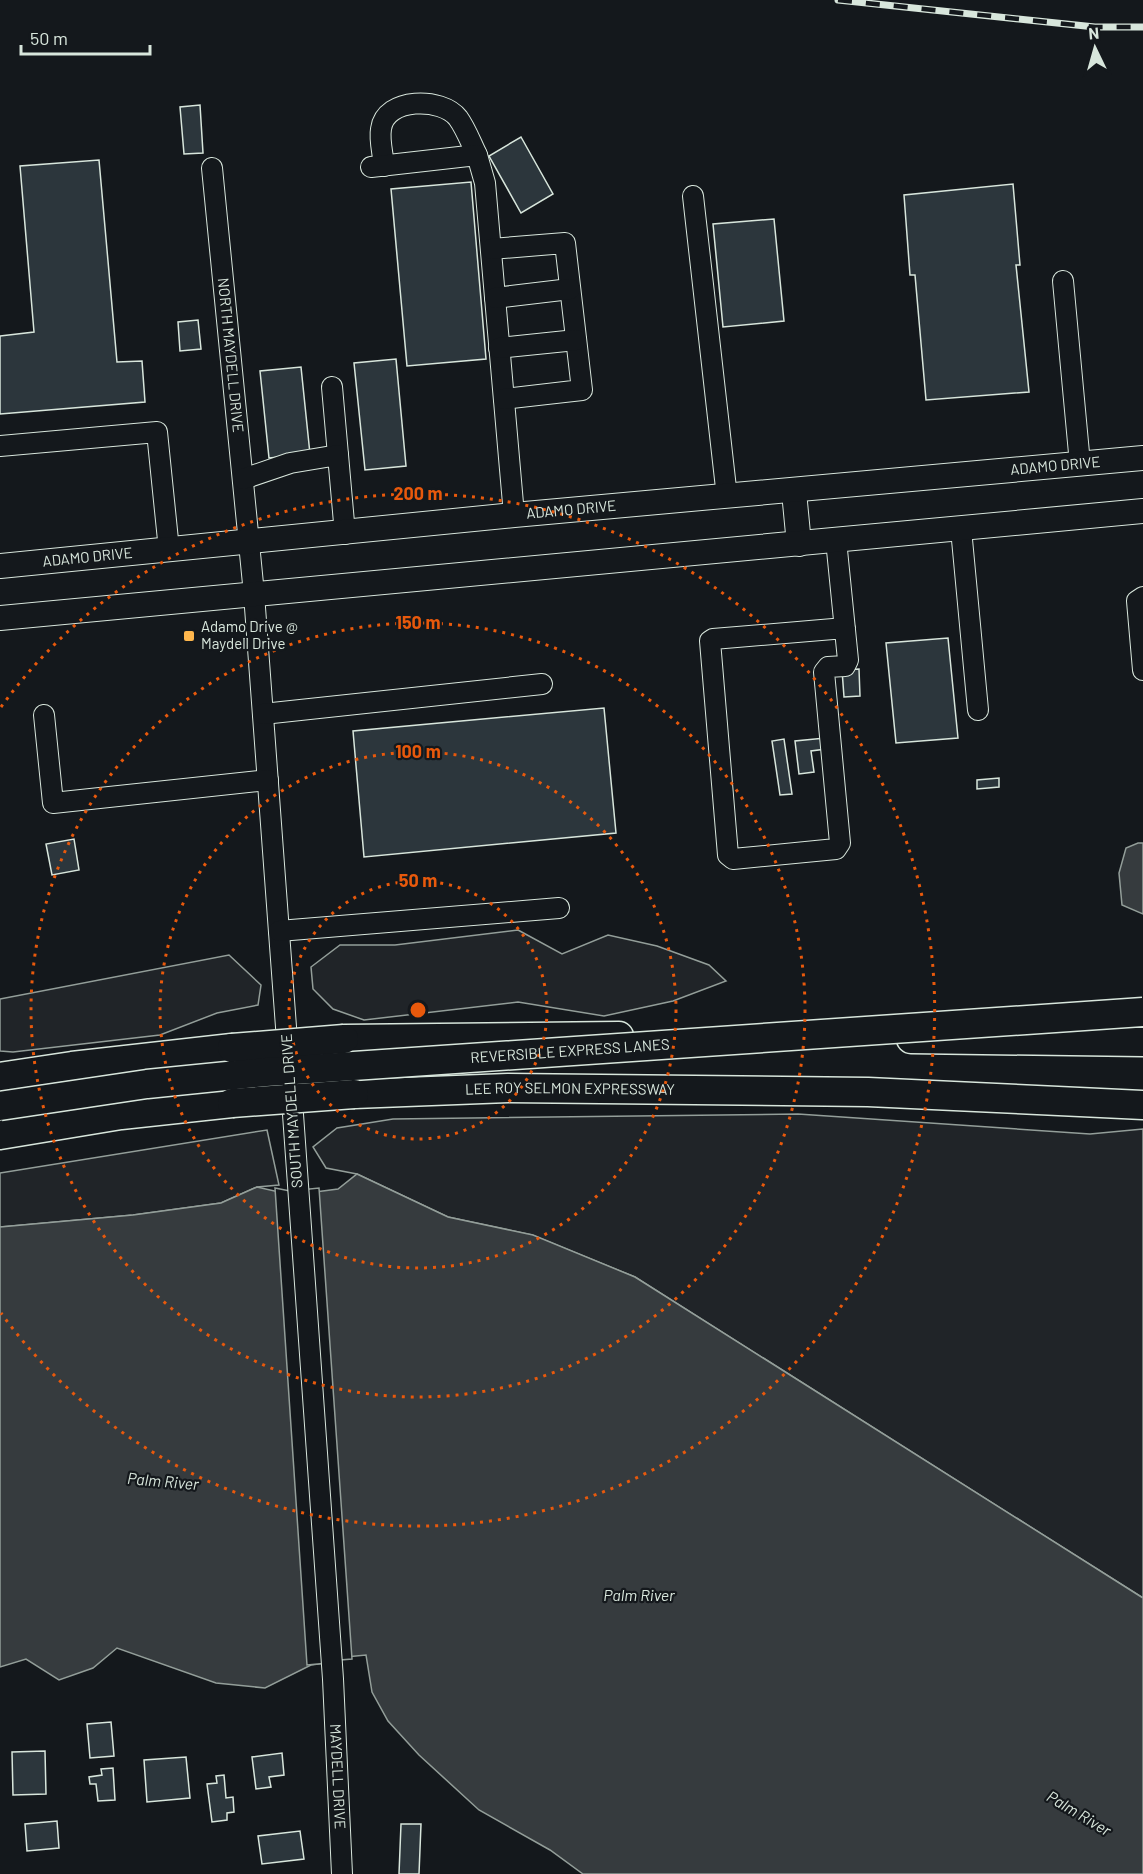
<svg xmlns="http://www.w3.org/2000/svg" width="1143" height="1874" viewBox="0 0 1143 1874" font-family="Barlow,sans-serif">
	<rect width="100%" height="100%" fill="#14181c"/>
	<g fill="#202428" stroke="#939e99" stroke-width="1.5">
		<polygon points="518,930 562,954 608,935 657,946 709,965 726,981 673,1001 604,1016 518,1002 364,1020 333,1009 313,989 311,967 340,945 395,945"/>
		<polygon points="229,955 261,985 258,1005 217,1013 160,1035 13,1052 0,1051 0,999"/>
		<polygon points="798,1114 1090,1134 1143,1129 1143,1598 635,1277 532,1235 448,1217 357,1174 326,1168 313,1147 337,1128 393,1119"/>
		<polygon points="267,1130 279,1185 257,1187 221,1203 133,1215 0,1227 0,1173"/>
	</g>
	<g fill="#363b3e" stroke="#939e99" stroke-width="1.5">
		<polygon points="1138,843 1143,843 1143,914 1122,905 1119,873 1126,848"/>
		<polygon points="357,1174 448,1217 533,1235 635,1277 1143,1598 1143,1874 583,1874 550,1850 479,1810 419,1755 388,1721 372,1692 366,1655 325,1659 325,1663 311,1665 265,1688 216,1683 117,1648 93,1668 59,1680 26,1659 0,1667 0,1227 133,1215 221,1203 257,1187 292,1195 338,1189"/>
	</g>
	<polygon fill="#14181c" stroke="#939e99" stroke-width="1.5" points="275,1188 290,1191 319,1188 352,1659 328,1661 328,1663 307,1665"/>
	<g fill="#2c363c" stroke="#d8e6dc" stroke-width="1.5">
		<polygon points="200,105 203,153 184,154 180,107"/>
		<polygon points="521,137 553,194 521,213 489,156"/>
		<polygon points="99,160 117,362 142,361 145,402 0,414 0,336 34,332 20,166"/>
		<polygon points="471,182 486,359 407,366 391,189"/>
		<polygon points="1013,184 1020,265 1016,265 1029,392 926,400 915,275 910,275 904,195"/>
		<polygon points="774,219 784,321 723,327 713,224"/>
		<polygon points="198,320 201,349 180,351 178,322"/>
		<polygon points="396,359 406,466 365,470 354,363"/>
		<polygon points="301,367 310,454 269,458 260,371"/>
		<polygon points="948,638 958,738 896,743 886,643"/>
		<polygon points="859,669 860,696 844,697 842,670"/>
		<polygon points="604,708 616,833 364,857 353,731"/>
		<polygon points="825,738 826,749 811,751 814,772 799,774 795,741"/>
		<polygon points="784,739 792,794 780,795 772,741"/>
		<polygon points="999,778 999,787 977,789 977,780"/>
		<polygon points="74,839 79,870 52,875 46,844"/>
		<polygon points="111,1722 114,1756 90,1758 87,1724"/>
		<polygon points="45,1751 46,1794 13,1795 12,1752"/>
		<polygon points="282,1753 284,1775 269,1777 271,1787 256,1789 252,1757"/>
		<polygon points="186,1757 190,1798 147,1802 144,1760"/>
		<polygon points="113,1768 115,1800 98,1801 96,1784 90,1784 89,1777 102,1775 101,1769"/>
		<polygon points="224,1775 226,1798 233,1797 234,1812 227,1813 227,1820 212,1822 207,1784 217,1783 216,1776"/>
		<polygon points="57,1821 59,1848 27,1851 25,1824"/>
		<polygon points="401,1824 421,1824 419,1874 399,1874"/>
		<polygon points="300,1831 304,1859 262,1864 258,1836"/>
	</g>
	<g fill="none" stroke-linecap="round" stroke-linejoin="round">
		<g stroke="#d8e6dc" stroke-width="22">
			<g id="minor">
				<path d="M384 166C383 154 379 140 381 129 385 97 442 97 458 118 466 129 471 143 477 155"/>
				<polyline points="371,167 477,155 485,183 514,515"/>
				<path id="s1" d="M212 168 254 594 288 1054"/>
				<polyline points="693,196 727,497"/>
				<polyline points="491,249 565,243 582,390 504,399"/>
				<polyline points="1063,281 1080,464"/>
				<polyline points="495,298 570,289"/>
				<polyline points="499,348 576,340"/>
				<polyline points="332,387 338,455"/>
				<polyline points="0,446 157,432 169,550"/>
				<polyline points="243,479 290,463 338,455 345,534"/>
				<polyline points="961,529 978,710"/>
				<polyline points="836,540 848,660 845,666 828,667 824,672 840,843 836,849 733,859 728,855 710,641 713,639 845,628"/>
				<polyline points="1143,597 1137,601 1143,670"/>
				<polyline points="263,714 542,684"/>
				<polyline points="44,715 53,803 268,780"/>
				<polyline points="279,931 559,908"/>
				<path id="s2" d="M291 1086 333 1679 342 1874"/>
			</g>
		</g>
		<g stroke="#d8e6dc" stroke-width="26">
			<g id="major">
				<polyline points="794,492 799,544"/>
				<path id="s3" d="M0 566 514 515 1143 458"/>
				<polyline points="0,618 1143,511"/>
			</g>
		</g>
		<g stroke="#d8e6dc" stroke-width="31">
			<g id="highway">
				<polyline points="344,1039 619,1036"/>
				<polyline points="911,1039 1143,1042"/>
				<polyline points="0,1077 72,1066 232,1048"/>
				<path id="s4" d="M354 1094 508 1088 868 1092 1143 1105"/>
				<polyline points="0,1135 121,1115 232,1103"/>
			</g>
		</g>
		<use href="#minor" stroke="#14181c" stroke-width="20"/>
		<use href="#major" stroke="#14181c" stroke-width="24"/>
		<use href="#highway" stroke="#14181c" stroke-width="28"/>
		<g stroke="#d8e6dc" stroke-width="7">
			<polyline id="rail" points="838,0 1095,27 1143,27"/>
		</g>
		<use href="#rail" stroke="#14181c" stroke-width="4.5" stroke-dasharray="14" stroke-linecap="butt"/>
		<g stroke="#d8e6dc" stroke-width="31" stroke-linecap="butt">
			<g id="highway-bridge">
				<polyline points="232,1048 344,1039"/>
				<polyline points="232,1103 354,1094"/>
				<path id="s5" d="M0 1106 147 1084 266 1072 1143 1012"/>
			</g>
		</g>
		<use href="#highway-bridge" stroke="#14181c" stroke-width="28"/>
	</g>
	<g fill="none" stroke="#e8590c" stroke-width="3" stroke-dasharray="3 6">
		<circle cx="418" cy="1010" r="129"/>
		<circle cx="418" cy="1010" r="258"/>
		<circle cx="418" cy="1010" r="387"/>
		<path d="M1 707A516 516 0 1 1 1 1313"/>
	</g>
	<rect fill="#ffb74d" stroke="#14181c" stroke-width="2" x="183" y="630" width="12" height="12" rx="3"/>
	<g text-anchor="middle" stroke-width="4.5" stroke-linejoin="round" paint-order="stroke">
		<g font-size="15" fill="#d8e6dc" stroke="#14181c">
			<text dy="5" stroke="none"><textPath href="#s1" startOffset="188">NORTH MAYDELL DRIVE</textPath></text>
			<text dy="5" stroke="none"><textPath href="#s3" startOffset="1060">ADAMO DRIVE</textPath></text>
			<text dy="5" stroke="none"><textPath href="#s3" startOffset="574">ADAMO DRIVE</textPath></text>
			<text dy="5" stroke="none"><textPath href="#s3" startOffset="88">ADAMO DRIVE</textPath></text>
			<text dy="5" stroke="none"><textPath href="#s5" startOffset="573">REVERSIBLE EXPRESS LANES</textPath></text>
			<text dy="5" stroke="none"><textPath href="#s4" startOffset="216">LEE ROY SELMON EXPRESSWAY</textPath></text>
			<text transform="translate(292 1111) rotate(-94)" y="5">SOUTH MAYDELL DRIVE</text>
			<text dy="5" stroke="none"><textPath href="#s2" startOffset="692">MAYDELL DRIVE</textPath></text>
		</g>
		<g font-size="15" fill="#d8e6dc" stroke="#14181c" text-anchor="start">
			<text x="201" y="632">Adamo Drive @<tspan x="201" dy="17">Maydell Drive</tspan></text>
		</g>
		<g font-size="16" font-style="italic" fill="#d8e6dc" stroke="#14181c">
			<text transform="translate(163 1481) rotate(5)" y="6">Palm River</text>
			<text x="639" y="1601">Palm River</text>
			<text transform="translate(1079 1813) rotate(31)" y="6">Palm River</text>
		</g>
	</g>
	<circle cx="418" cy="1010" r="9" fill="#e8590c" stroke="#14181c" stroke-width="3"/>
	<g font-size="18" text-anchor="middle" font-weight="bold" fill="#e8590c" stroke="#14181c" stroke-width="4.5" stroke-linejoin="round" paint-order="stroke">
		<text x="418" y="500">200 m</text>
		<text x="418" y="629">150 m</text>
		<text x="418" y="758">100 m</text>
		<text x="418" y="887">50 m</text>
	</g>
	<g transform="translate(1095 48) rotate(355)" stroke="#14181c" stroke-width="4.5" paint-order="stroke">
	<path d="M0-4.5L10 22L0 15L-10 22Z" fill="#d8e6dc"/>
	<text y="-9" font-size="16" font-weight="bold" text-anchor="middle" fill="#d8e6dc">N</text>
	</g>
	<path d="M21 45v9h129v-9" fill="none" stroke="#d8e6dc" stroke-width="3"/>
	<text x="30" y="45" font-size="18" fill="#d8e6dc" stroke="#14181c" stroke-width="4.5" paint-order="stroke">50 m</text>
</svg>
